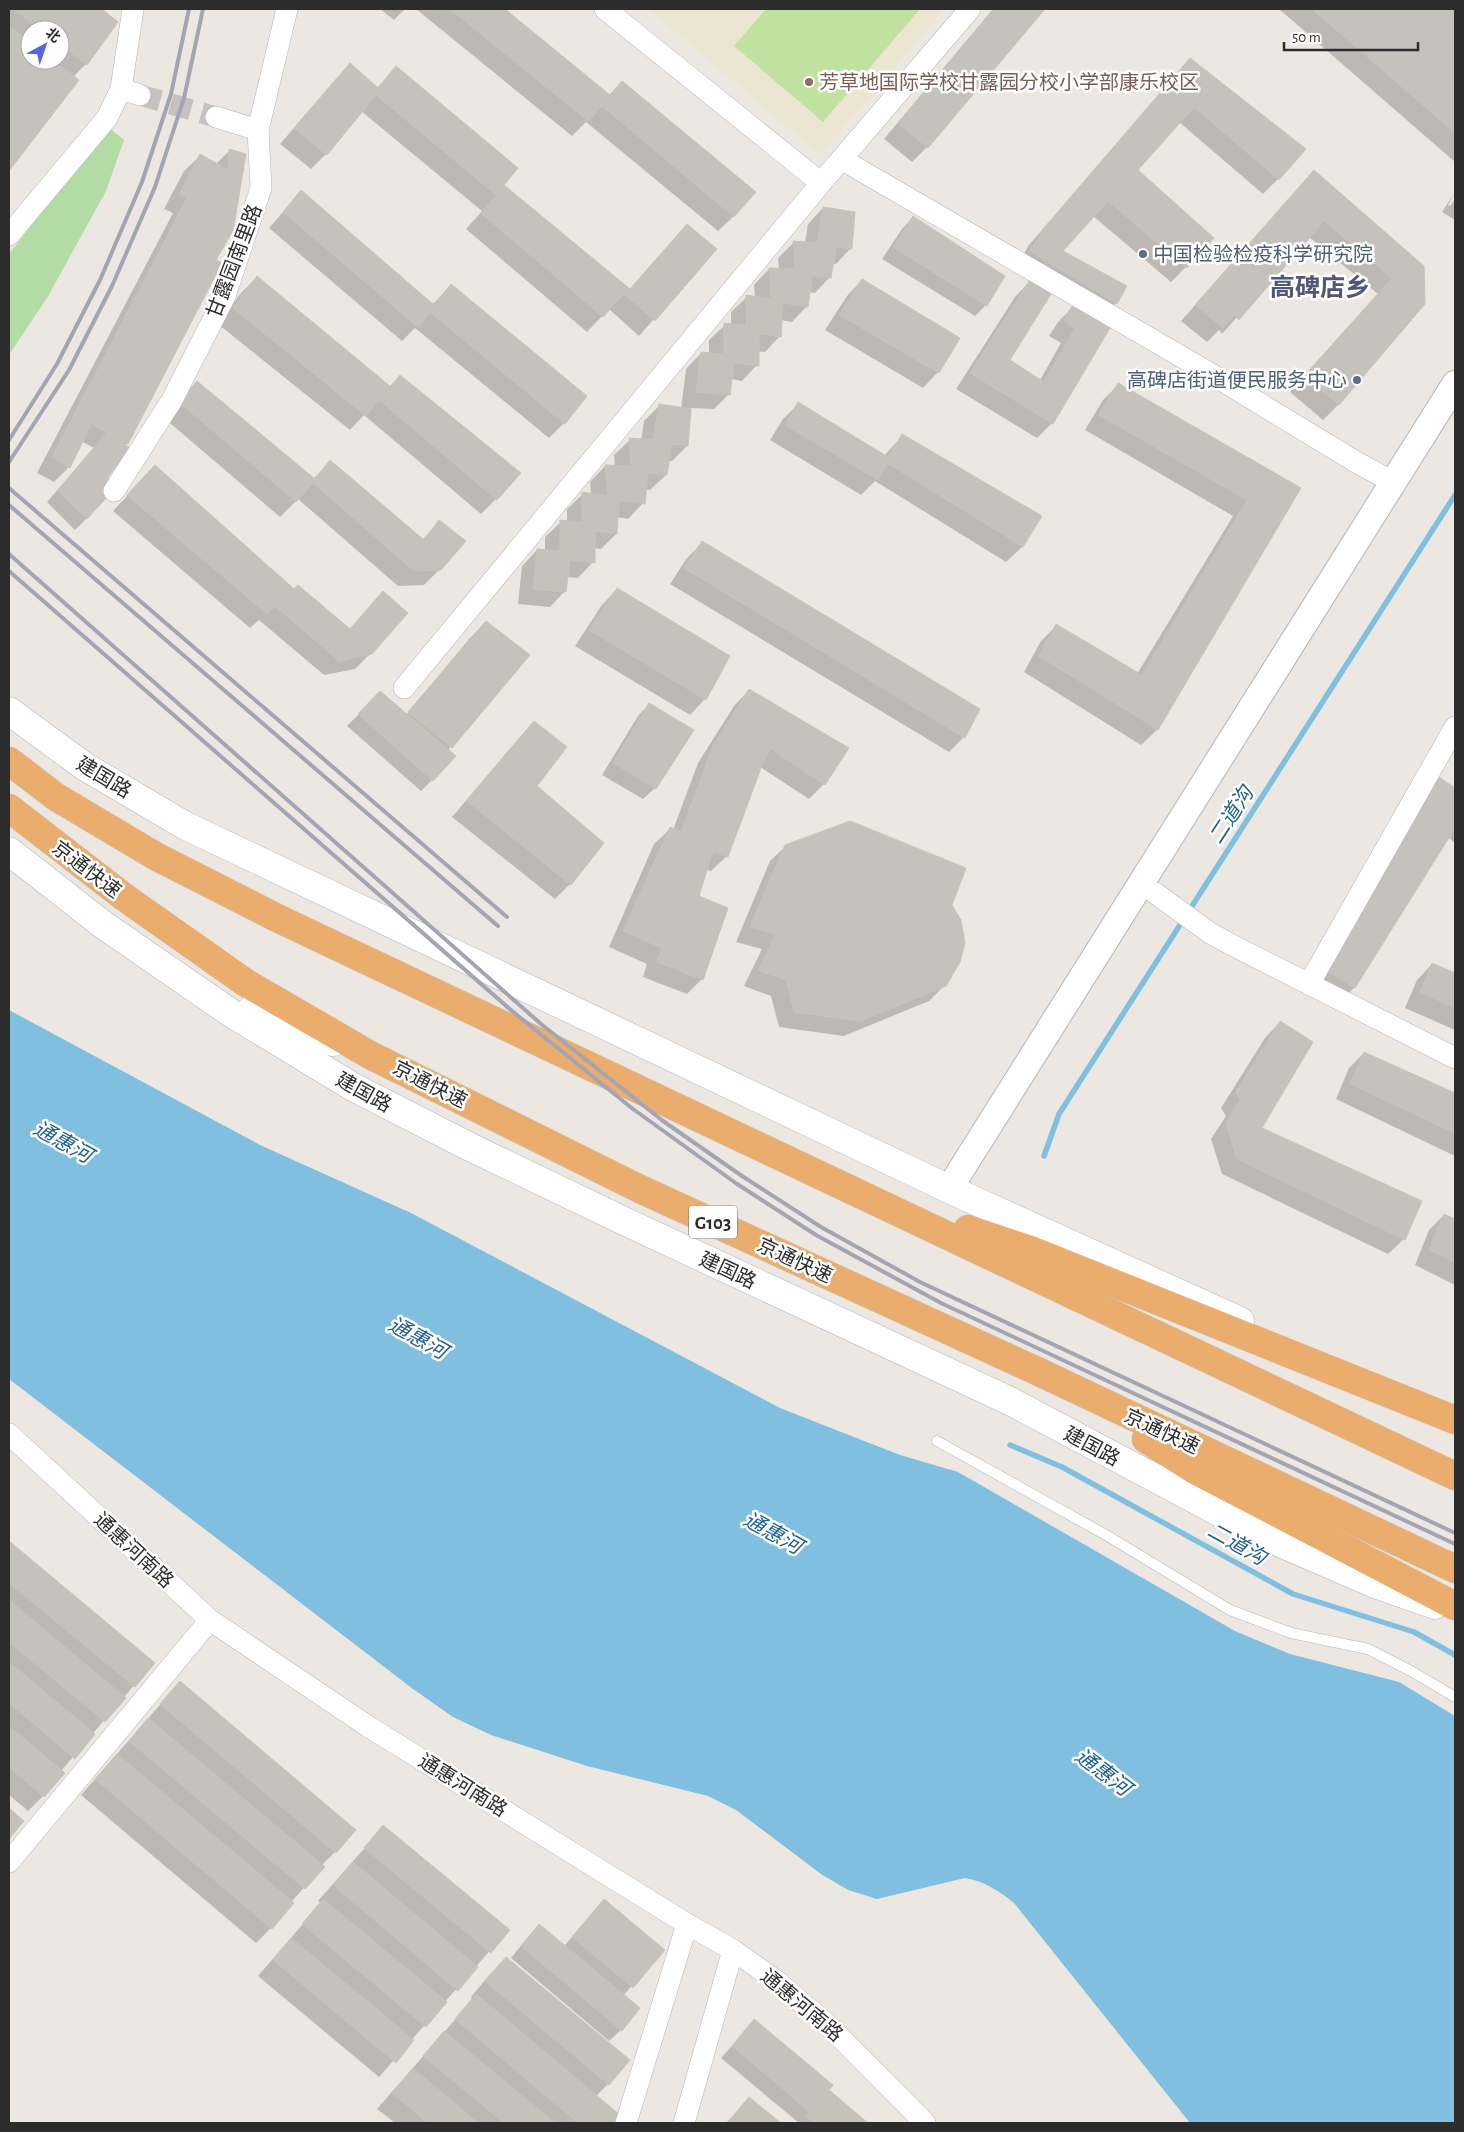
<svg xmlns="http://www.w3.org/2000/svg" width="1464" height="2132" viewBox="0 0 1464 2132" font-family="'Alegreya Sans','Noto Sans SC',sans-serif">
	<rect width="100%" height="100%" fill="#ece8e1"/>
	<polygon fill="#ebe5d2" points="649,9 945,9 820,155"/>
	<polygon fill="#b3dba4" points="108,127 124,140 106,191 47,298 9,355 9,254"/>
	<polygon fill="#c1e1a1" points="766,9 920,9 823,122 734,46"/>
	<path fill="#81bfe0" d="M9 1010 260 1145 411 1213 780 1408 900 1455 958 1472 1235 1631 1290 1654 1399 1682 1455 1716V2123H1190L1014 1903C999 1891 984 1881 965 1878L877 1899 848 1890 821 1874 736 1810 708 1796 587 1766 491 1735 453 1717 413 1689 9 1379Z"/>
	<g fill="#0003" fill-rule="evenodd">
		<path d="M9 9H100L117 22 86 64 73 77 77 81 9 169ZM30 30H60V60H30Z"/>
		<polygon points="380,9 405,9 394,20"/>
		<polygon points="416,9 503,9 608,96 622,83 734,216 718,231 586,122 572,136"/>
		<polygon points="993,9 1043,9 927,147 912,162 884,139"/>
		<polygon points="1279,9 1455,9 1455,162"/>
		<polygon points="1190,60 1278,179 1263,194 1179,122 1136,171 1186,267 1171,282 1093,216 1061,251 1116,303 1101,319 1016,267 1029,245"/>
		<polygon points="350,64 377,88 396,68 502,185 629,290 687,225 715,249 639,336 609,309 587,332 466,229 482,211 361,111 326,154 311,169 280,144"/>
		<polygon points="230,150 245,155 214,260 127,443 106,477 87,518 75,530 47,502 94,448 81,441 69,467 54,482 37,473 173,213 164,209 184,171 200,156 216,164"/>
		<polygon points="1314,172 1424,304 1338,405 1323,420 1290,392 1378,294 1309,237 1222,334 1219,330 1207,342 1181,321"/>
		<polygon points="301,192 432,305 451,285 564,423 549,438 415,328 402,341 269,228"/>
		<polygon points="1455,192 1448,205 1450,206 1455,199 1455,220 1442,212"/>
		<polygon points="823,208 851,248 836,264 832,263 830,277 815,293 809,292 807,306 792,322 781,320 780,336 765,352 757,351 757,365 742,381 731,379 729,394 714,409 690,408 687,446 672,461 668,461 666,475 650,490 645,489 643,503 628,519 617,517 616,534 601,549 593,548 593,562 578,578 567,577 565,591 550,607 518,604 522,566 537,550 545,551 545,537 561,522 567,522 567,509 583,494 591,495 590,482 605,466 615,467 614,455 630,440 641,441 644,421 659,406 681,409 686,369 701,353 709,354 709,340 725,325 731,325 731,312 747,297 755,298 754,285 769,269 779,270 778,258 794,242 805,243 808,224"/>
		<polygon points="913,217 986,305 975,316 882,259 902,229"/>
		<polygon points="257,277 389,387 400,376 496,499 481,514 364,415 350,430 218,324 241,293"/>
		<polygon points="862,280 938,372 923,388 825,330 847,296"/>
		<polygon points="1030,281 1009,361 1040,380 1061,343 1049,336 1058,322 1073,307 1108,329 1052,423 1037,438 956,389 1015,297"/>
		<polygon points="1118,385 1299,488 1157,730 1141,745 1024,672 1041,641 1056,626 1137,674 1233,516 1085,430 1103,400"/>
		<polygon points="182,398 313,479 330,462 422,540 439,522 440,569 424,585 398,586 298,499 280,517 164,418"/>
		<polygon points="798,404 884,456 902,436 1040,516 1022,547 1006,562 875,481 861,495 770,440 783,419"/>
		<polygon points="140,482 349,630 383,593 371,653 355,669 324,675 259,620 250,628 113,511"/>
		<polygon points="702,543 964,737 949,752 670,584 687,558"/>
		<polygon points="617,589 729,656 705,699 690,715 575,646 602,605"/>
		<polygon points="486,622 528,656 448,750 432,780 421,791 347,726 380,693 406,715 470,638"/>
		<polygon points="749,690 824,784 809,799 760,767 727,856 711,871 706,870 697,897 702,979 687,994 643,977 647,964 609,947 654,844 670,829 673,830 698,763 734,706"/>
		<polygon points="649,704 655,788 643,799 602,775 638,716"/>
		<polygon points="534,723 536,786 570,884 555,899 452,817 519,738"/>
		<polygon points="1436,777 1455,789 1455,843 1448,837 1354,988 1338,1003 1307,983"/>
		<polygon points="786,846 950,905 945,985 929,1001 844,1036 779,1027 771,996 744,986 762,949 736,942 770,861"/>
		<polygon points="1432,964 1455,975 1455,1030 1405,1008 1417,980"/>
		<polygon points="1280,1022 1260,1129 1404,1239 1388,1254 1222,1174 1211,1139 1226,1116 1221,1108 1265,1038"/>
		<polygon points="1364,1053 1455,1094 1455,1156 1336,1099 1349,1068"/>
		<polygon points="1444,1215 1455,1220 1455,1285 1415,1265 1429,1230"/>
		<polygon points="9,1543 153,1663 61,1771 43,1796 28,1811 9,1795"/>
		<polygon points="180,1682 335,1852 321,1866 323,1867 291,1902 271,1928 256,1943 81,1795"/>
		<polygon points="383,1827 508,1930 379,2077 258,1976 321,1903 318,1901"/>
		<polygon points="604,1901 663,1950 623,1996 621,2030 609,2041 511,1958 528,1937 564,1946"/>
		<polygon points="506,1959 608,2084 596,2096 618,2116 612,2123 395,2123 377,2109 473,1999 471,1997 490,1974"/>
		<polygon points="754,2021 827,2090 866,2123 799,2123 721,2058"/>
		<polygon points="749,2099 779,2123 726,2123"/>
	</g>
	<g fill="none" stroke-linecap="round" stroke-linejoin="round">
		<g stroke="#81bfe0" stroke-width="5.5">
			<polyline points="1044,1156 1059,1114 1455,495"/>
			<polyline points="1010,1445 1062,1467 1293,1594 1414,1632 1455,1655"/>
		</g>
	</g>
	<g fill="#c5c2bc" stroke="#c7c4ba">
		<polygon points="13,9 102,9 118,22 87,65 60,44 60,30 41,30"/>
		<polygon points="450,9 505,9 610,95 622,81 756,192 734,217 602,106 588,121"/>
		<polygon points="994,9 1045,9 928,148 898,123"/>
		<polygon points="1312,9 1455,9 1455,133"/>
		<polygon points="9,26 30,42 30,60 53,60 79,80 9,171"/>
		<polygon points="1190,58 1306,149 1279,180 1194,107 1138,170 1214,238 1187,268 1108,201 1063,251 1127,286 1117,304 1030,251 1044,228"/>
		<polygon points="350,63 378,88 396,66 518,168 504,185 630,289 687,224 717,249 655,321 624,294 603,317 481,213 496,195 376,95 327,155 294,128"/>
		<polygon points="229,149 246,154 233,231 216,260 222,263 128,444 96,426 92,422 70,468 52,457 187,198 179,194 200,154 228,170"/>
		<polygon points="1314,170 1424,266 1425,304 1339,405 1304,376 1392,278 1324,221 1239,320 1234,315 1223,328 1195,305"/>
		<polygon points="301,190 434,305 451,284 587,396 565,424 430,312 418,327 283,212"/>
		<polygon points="823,207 855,212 852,249 836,247 831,278 812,276 808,307 783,303 781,337 759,334 759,366 734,363 730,395 696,392 701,352 724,354 724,323 746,325 746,295 771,299 769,268 795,269 793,241 817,243"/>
		<polygon points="913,216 1005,276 987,306 893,247"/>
		<polygon points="257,276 391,387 400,375 521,473 497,500 379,400 366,416 233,308"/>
		<polygon points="862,279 960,338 939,373 839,315"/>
		<polygon points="1030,280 1051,294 1010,360 1044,382 1075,328 1063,320 1073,305 1110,328 1053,424 970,373"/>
		<polygon points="197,381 315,479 330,460 424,540 439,520 466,541 441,570 414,571 313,483 296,502 179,402"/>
		<polygon points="1118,383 1301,488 1158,730 1039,656 1056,624 1142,675 1247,500 1099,415"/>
		<polygon points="798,402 888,457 902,434 1042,516 1023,547 887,463 878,480 785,425"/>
		<polygon points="659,404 691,409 688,446 672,444 667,475 648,473 645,504 619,500 617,534 595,531 595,563 570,560 566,592 533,589 537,549 560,551 560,520 582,522 582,492 608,496 605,465 631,466 629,438 653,440"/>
		<polygon points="107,432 130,448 108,477 117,486 87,519 58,490"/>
		<polygon points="155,465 294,589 298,585 350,629 383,591 408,613 372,654 339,661 275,606 267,614 127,495"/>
		<polygon points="702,541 980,709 965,738 684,568"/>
		<polygon points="617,588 730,656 706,700 589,630"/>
		<polygon points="486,621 530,655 452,748 408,712"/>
		<polygon points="749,689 849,748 825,785 771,749 764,760 728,857 713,851 699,896 728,908 703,980 657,962 662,948 623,931 670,827 681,832 713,746"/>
		<polygon points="380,691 456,756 433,781 358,714"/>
		<polygon points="649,703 694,730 656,789 613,763"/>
		<polygon points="534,721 567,747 537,786 604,843 571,885 467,801"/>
		<polygon points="1436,775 1455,788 1455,828 1355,988 1321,967"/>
		<polygon points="850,821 966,868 952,905 961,920 965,943 960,962 946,986 860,1021 794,1012 786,980 758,970 776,934 750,927 785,845"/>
		<polygon points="1432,963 1455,973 1455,1008 1420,992"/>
		<polygon points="1280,1021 1313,1042 1262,1128 1422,1201 1405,1240 1237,1159 1226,1123 1240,1100 1236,1092"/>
		<polygon points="1364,1052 1455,1093 1455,1133 1350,1084"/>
		<polygon points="1444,1214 1455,1219 1455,1262 1429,1250"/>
		<polygon points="9,1541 155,1663 135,1687 9,1583"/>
		<polygon points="9,1600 126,1698 105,1722 9,1642"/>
		<polygon points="9,1662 95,1734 75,1759 9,1703"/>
		<polygon points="180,1681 356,1830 336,1853 160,1704"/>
		<polygon points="148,1718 325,1867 305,1889 129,1741"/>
		<polygon points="9,1726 65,1773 44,1797 9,1767"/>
		<polygon points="117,1754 294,1903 272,1929 95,1779"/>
		<polygon points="9,1808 24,1821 9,1839"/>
		<polygon points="383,1825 510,1930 491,1953 364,1848"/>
		<polygon points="353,1862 478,1967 458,1991 333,1885"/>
		<polygon points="323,1899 447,2002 426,2027 302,1924"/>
		<polygon points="604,1899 665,1950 633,1988 572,1937"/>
		<polygon points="539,1924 640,2008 622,2031 521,1946"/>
		<polygon points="291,1938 414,2040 396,2063 273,1960"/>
		<polygon points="506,1957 630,2060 609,2085 485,1981"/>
		<polygon points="476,1994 620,2115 613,2123 578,2123 455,2019"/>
		<polygon points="754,2019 833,2085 810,2112 732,2046"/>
		<polygon points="444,2031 555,2123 504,2123 423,2056"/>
		<polygon points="413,2068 478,2123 428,2123 392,2093"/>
		<polygon points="829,2090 868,2123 814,2123 806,2117"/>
		<polygon points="749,2097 781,2123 729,2123 728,2122"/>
	</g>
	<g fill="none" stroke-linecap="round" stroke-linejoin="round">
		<polyline stroke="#c6c2bd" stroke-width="21" stroke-dasharray="21 11" stroke-linecap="butt" points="140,95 216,117"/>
		<g stroke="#b4b5be" stroke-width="11">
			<polyline id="service" points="937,1441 1106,1535 1230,1610 1291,1633 1368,1649 1411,1671 1455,1697"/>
		</g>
		<g stroke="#b4b5be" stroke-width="22">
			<g id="minor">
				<polyline points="605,9 821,183"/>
				<polyline points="121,89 140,95"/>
				<polyline points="216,117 258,130"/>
				<polyline points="841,159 1213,375 1356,462 1393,482"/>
				<polyline points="9,235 107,118 121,89 133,9"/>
				<polyline points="114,491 172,400 225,296 261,188 258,130 287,9"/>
				<polyline points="404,688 821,183 970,9"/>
				<polyline points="1155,893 1210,933 1232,945 1455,1058"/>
				<polyline points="1309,984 1455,727"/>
				<polyline points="9,1434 210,1620 369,1727 687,1924 733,1950 778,1982 830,2027 925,2123"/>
				<polyline points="9,1862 210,1620"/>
				<polyline points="626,2123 687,1924"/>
				<polyline points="684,2123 733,1950"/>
			</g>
		</g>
		<g stroke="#b4b5be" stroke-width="28">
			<polyline id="tertiary" points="949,1189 1455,384"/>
		</g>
		<g stroke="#b4b5be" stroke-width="29">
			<g id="secondary">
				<polyline points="9,711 84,766 184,825 949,1189 1240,1321"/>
				<polyline points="9,851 102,924 231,1013 353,1087 468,1146 624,1221 1012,1402 1264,1536 1375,1584 1435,1605"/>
				<polyline points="252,1009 333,1042"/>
			</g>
		</g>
		<g stroke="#c8c8c8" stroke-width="29">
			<g id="motorway">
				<polyline points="9,761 56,797 157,857 277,918 1455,1476"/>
				<polyline points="9,808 124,897 246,983 370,1055 640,1189 1037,1371 1455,1569"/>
				<polyline points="968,1229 1031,1250 1455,1420"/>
				<polyline points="1146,1439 1193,1469 1455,1606"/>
			</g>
		</g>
		<use href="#service" stroke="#fff" stroke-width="10"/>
		<use href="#minor" stroke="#fff" stroke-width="21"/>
		<use href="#tertiary" stroke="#fff" stroke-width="26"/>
		<use href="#secondary" stroke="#fff" stroke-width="28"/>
		<use href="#motorway" stroke="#ebad6d" stroke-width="28"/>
		<g stroke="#a4a5b4" stroke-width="4">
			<polyline points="9,440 57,364 100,280 142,182 171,94 189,9"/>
			<polyline points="9,462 69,370 112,286 155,187 184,98 203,9"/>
			<polyline points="9,488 507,917"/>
			<polyline points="9,505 498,926"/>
			<polyline points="9,554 541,1024 663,1121 742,1176 821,1227 920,1282 1455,1533"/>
			<polyline points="9,571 512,1011 633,1109 737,1184 816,1235 941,1303 1455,1544"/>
		</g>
	</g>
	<circle fill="#8d6e63" stroke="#fff" stroke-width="2" cx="809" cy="82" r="5"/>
	<g fill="#5c6f8a" stroke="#fff" stroke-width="2">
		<circle cx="1143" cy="254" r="5"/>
		<circle cx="1357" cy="380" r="5"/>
	</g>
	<g text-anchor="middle" stroke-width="5" stroke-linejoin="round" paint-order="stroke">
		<rect fill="#fff" stroke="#6b6b6b" stroke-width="1" x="689" y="1205.5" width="48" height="33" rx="4"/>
		<g font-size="19" font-weight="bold" fill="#2c2c2c">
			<text x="713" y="1229">G103</text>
		</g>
		<g font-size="20" fill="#785e54" stroke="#fff" text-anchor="start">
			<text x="819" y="89">芳草地国际学校甘露园分校小学部康乐校区</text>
		</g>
		<g font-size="20" fill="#4e5e75" stroke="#fff" text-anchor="start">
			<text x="1153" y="261">中国检验检疫科学研究院</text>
			<text x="1347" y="387" text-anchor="end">高碑店街道便民服务中心</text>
		</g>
		<g font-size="20" fill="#2c2c2c" stroke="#fff">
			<text transform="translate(234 261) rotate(-69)" y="7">甘露园南里路</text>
			<text transform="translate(104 777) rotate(31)" y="7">建国路</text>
			<text transform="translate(87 869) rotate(37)" y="7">京通快速</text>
			<text transform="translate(430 1084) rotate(27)" y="7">京通快速</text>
			<text transform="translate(364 1092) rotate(29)" y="7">建国路</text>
			<text transform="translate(795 1260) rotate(25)" y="7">京通快速</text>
			<text transform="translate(728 1270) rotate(25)" y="7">建国路</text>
			<text transform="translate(1162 1431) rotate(25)" y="7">京通快速</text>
			<text transform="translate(1092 1446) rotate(28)" y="7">建国路</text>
			<text transform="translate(134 1550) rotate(43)" y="7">通惠河南路</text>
			<text transform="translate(463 1785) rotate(32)" y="7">通惠河南路</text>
			<text transform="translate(802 2005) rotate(40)" y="7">通惠河南路</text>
		</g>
		<g font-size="21" font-style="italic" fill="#1f5f8e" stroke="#fff">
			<text transform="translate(1231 815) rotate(-57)" y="7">二道沟</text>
			<text transform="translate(63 1142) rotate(29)" y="7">通惠河</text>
			<text transform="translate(418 1338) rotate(29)" y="7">通惠河</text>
			<text transform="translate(773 1533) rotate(29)" y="7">通惠河</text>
			<text transform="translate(1237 1544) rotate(29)" y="7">二道沟</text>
			<text transform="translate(1103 1772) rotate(37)" y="7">通惠河</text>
		</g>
		<g font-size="25" font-weight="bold" fill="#525678" stroke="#fff">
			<text x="1320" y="296">高碑店乡</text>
		</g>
	</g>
	<rect width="1464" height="2132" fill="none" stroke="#2c2c2c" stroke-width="20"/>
	<g transform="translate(45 45) rotate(40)"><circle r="24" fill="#ffffff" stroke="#ababab"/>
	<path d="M0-4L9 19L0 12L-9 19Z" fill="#5665e4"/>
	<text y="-8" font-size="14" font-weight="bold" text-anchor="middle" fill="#2c2c2c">北</text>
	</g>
	<path d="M1284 42v8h134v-8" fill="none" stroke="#2c2c2c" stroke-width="2.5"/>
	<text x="1292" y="42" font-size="15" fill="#2c2c2c" stroke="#ffffff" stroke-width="4" paint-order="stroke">50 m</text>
</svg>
